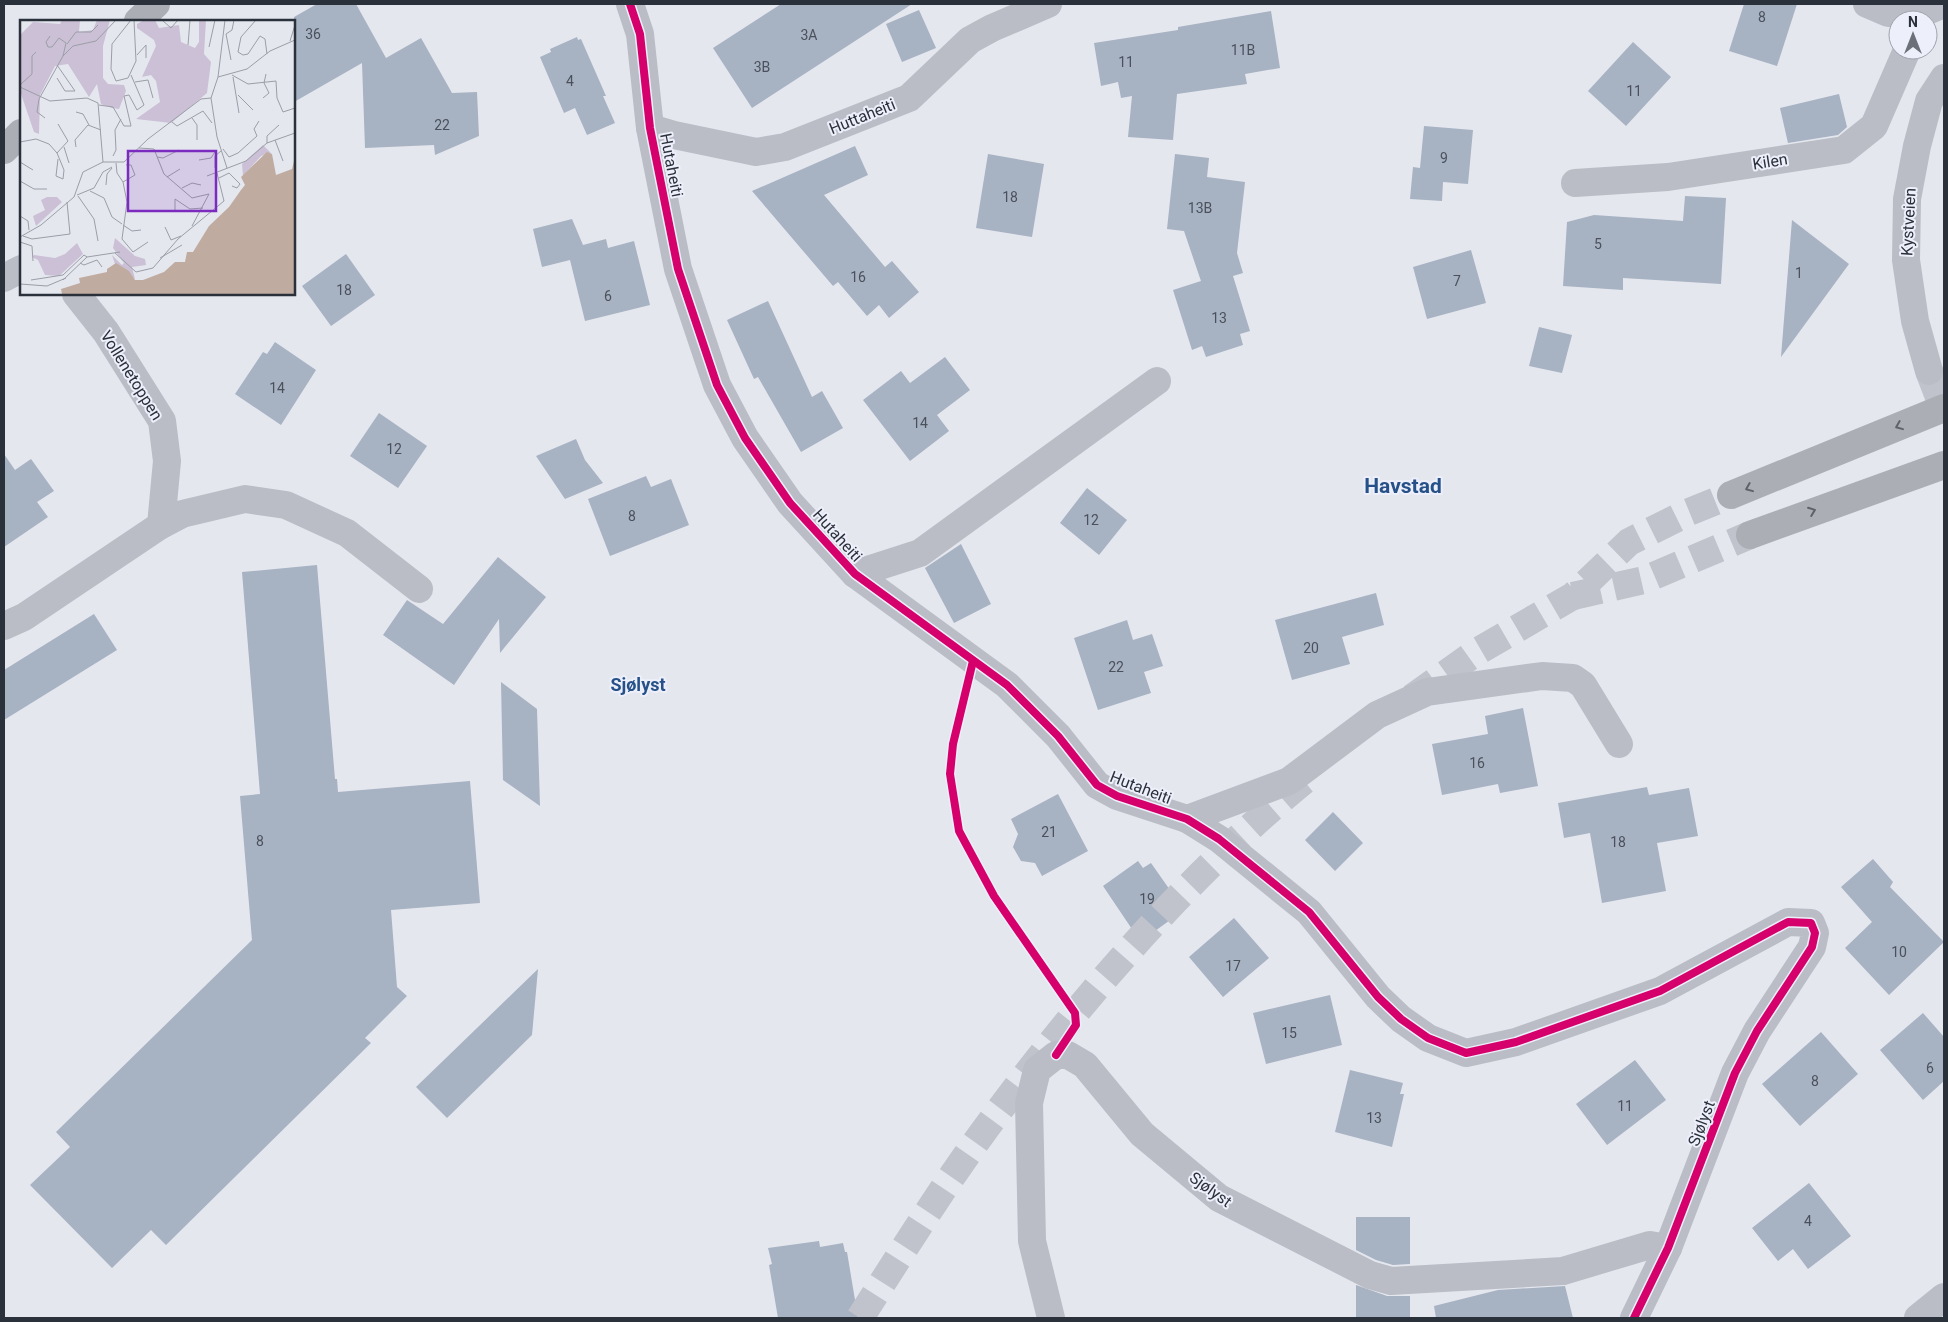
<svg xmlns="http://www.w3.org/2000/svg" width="1948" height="1322" viewBox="0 0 1948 1322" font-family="Roboto,sans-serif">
	<rect width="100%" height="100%" fill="#e5e7ef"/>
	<g fill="#a7b2c2">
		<polygon points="317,4 356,4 386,58 421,38 452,93 477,92 479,136 435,155 434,145 365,148 362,63 294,102 294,17"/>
		<polygon points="781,4 912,4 752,108 713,48"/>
		<polygon points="1744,4 1797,4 1777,66 1729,51"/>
		<polygon points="919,10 936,48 902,62 886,24"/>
		<polygon points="1271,11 1280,68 1245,74 1247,84 1177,94 1173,140 1128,137 1132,96 1121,98 1118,82 1101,86 1094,43 1178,30 1178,27"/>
		<polygon points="577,37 578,40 581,39 606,96 603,96 615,123 587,135 575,108 564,113 540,57 551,52 550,49"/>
		<polygon points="1633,42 1671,77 1626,126 1588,91"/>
		<polygon points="1839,94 1847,127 1838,135 1788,143 1780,108"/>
		<polygon points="1424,126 1473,130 1468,184 1443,182 1442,201 1410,199 1413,167 1420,168"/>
		<polygon points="855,146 868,175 824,195 885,267 892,261 919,292 889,318 879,305 867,316 838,282 833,286 752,191"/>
		<polygon points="988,154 1044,164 1032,237 976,228"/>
		<polygon points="1175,154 1209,158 1207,177 1245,182 1237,253 1243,273 1233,276 1250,331 1240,334 1243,345 1206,357 1202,346 1192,350 1173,290 1201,281 1184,231 1167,229"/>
		<polygon points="1685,196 1726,198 1721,284 1623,278 1623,290 1563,286 1567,222 1594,215 1683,221"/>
		<polygon points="572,219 583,245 606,239 608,248 634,241 650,305 585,321 570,260 542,267 533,229"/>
		<polygon points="1792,220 1849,264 1781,357"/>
		<polygon points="1471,250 1486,303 1427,319 1413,267"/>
		<polygon points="346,254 375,295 331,326 302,286"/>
		<polygon points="768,301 812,397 822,391 843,428 801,452 758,377 754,379 727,320"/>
		<polygon points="1539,327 1572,335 1562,373 1529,366"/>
		<polygon points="275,342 316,370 281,425 235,394 263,352 267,354"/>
		<polygon points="945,357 970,390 937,415 949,431 910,461 863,400 901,371 910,383"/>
		<polygon points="379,413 427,446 398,488 350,456"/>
		<polygon points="576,439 585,460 603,483 565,499 536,456"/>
		<polygon points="4,454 15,470 31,459 54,491 37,502 48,517 4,547"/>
		<polygon points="646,476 651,487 671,479 689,525 610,556 588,499"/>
		<polygon points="1087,488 1127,520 1099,555 1060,523"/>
		<polygon points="961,544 991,604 954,623 925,568"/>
		<polygon points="498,557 546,597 500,653 499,619 454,685 383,635 407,600 443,624"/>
		<polygon points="317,565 335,779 337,779 338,792 470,781 480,903 391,910 397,987 407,996 365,1038 371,1043 166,1245 151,1230 112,1268 30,1185 70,1147 56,1132 252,940 240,796 260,794 242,572"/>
		<polygon points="1376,593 1384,625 1342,637 1350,664 1292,680 1275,620"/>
		<polygon points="94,614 117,650 4,720 4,670"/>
		<polygon points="1127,620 1133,640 1152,634 1163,666 1144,672 1151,693 1098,710 1074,638"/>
		<polygon points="501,682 537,709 540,806 503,780"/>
		<polygon points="1523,708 1538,786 1500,793 1498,784 1442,795 1432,744 1488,734 1485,716"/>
		<polygon points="1647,787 1649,795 1689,788 1698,836 1657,843 1666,891 1602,903 1590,833 1564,838 1558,803"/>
		<polygon points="1058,794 1088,851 1042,876 1035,863 1021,861 1013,847 1018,834 1011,819"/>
		<polygon points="1333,812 1363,843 1335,871 1305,840"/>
		<polygon points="1873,859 1893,882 1890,887 1944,942 1889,995 1845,948 1872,922 1841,887"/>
		<polygon points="1138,861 1143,868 1151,863 1184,910 1148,936 1146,932 1138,938 1103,886"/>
		<polygon points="1234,918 1269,958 1223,997 1189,957"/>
		<polygon points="538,969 532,1035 447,1118 416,1087"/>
		<polygon points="1330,995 1342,1045 1266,1064 1253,1013"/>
		<polygon points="1923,1013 1944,1037 1944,1081 1923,1100 1880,1050"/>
		<polygon points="1821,1032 1858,1074 1800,1126 1762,1084"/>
		<polygon points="1635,1060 1666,1100 1607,1145 1576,1104"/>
		<polygon points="1350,1070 1403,1083 1400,1094 1404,1094 1392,1147 1335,1132"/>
		<polygon points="1809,1183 1851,1236 1808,1269 1793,1249 1778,1261 1752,1228"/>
		<polygon points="1356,1217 1410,1217 1410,1264 1393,1265 1376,1260 1356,1250"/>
		<polygon points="819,1241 820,1247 843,1243 845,1252 847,1252 858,1318 778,1318 769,1265 772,1264 768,1248"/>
		<polygon points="1356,1285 1387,1296 1410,1296 1410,1318 1356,1318"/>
		<polygon points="1565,1286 1573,1318 1436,1318 1434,1306 1498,1290"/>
	</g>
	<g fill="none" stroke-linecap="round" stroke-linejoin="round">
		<polyline stroke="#c0c3cb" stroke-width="28" stroke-dasharray="28 14" stroke-linecap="butt" points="1929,371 1944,410"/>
		<g stroke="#c0c3cb" stroke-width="28" stroke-dasharray="28 14" stroke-linecap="butt">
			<polyline points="1573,596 1644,580 1750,535"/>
			<polyline points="1412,698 1475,653 1573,596 1629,542 1689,512 1731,495"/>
			<path d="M860 1318C905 1247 950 1175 1001 1108 1092 986 1194 870 1312 774"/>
		</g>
		<g stroke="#babdc5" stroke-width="28">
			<polyline points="630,4 640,34 650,128 678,269 717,385 745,438 790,503 855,574 1007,685 1058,736 1097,785 1117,796 1187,819 1219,839 1309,912 1378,997 1401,1019 1428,1038 1466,1053 1516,1042 1660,991 1788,922 1811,923 1815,933 1812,947 1757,1031 1735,1073 1668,1248 1634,1318"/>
			<polyline points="1867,4 1888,13 1927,11 1944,4"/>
			<polyline points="650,128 674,135 756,152 785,147 909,98 970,40 992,28 1048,4"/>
			<polyline points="1575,183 1668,177 1844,150 1874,126 1907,50"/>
			<polyline points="4,278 21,269"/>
			<polyline points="1929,371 1915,321 1906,260 1907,199 1917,146 1929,101 1944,78"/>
			<polyline points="161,525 182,514 245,499 286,505 347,533 419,589"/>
			<polyline points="855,574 920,553 1157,381"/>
			<polyline points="4,626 24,617 161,525 167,461 162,421 106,332 76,294"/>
			<polyline points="1187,819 1289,781 1377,715 1427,692 1542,676 1573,678 1583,685 1619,744"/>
			<polyline points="1051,1318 1032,1241 1029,1103 1037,1070 1056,1055 1068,1055 1085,1065 1142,1134 1219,1198 1370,1275 1391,1281 1563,1271 1650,1245 1668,1248"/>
			<polyline points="1918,1318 1944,1297"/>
		</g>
		<g stroke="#abaeb5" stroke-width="28">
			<polyline points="138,21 156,4"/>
			<polyline points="4,150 21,133"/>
			<polyline points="1731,495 1944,408"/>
			<polyline points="1750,535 1944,465"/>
		</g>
		<g stroke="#edeffa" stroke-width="11">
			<g id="cycleway">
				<polyline points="630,4 640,34 650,128 678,269 717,385 745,438 790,503 855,574 1007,685 1058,736 1097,785 1117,796 1187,819 1219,839 1309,912 1378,997 1401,1019 1428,1038 1466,1053 1516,1042 1660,991 1788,922 1811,923 1815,933 1812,947 1757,1031 1735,1073 1668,1248 1634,1318"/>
				<polyline points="973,661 953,744 950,774 959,831 994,896 1075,1013 1076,1025 1056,1055"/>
			</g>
		</g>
		<use href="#cycleway" stroke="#d6006c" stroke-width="8"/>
	</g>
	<defs><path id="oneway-chevron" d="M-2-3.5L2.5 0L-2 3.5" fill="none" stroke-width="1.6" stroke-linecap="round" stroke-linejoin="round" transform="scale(1.25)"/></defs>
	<g stroke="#5e636b">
		<use href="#oneway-chevron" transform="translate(1899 426) rotate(158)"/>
		<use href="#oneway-chevron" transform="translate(1749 488) rotate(158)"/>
		<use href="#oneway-chevron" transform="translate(1812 511) rotate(-21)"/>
	</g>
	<g text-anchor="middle" stroke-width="4" stroke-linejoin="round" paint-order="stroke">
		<g font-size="14" fill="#4a515c">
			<text x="1762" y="22">8</text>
			<text x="313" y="39">36</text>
			<text x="809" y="40">3A</text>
			<text x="1243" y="55">11B</text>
			<text x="1126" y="67">11</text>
			<text x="762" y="72">3B</text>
			<text x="570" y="86">4</text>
			<text x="1634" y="96">11</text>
			<text x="442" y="130">22</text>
			<text x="1444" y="163">9</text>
			<text x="1010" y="202">18</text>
			<text x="1200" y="213">13B</text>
			<text x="1598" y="249">5</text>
			<text x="1799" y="278">1</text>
			<text x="858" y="282">16</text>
			<text x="1457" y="286">7</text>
			<text x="344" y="295">18</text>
			<text x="608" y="301">6</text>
			<text x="1219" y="323">13</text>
			<text x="277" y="393">14</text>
			<text x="920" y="428">14</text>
			<text x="394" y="454">12</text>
			<text x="632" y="521">8</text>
			<text x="1091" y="525">12</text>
			<text x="1311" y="653">20</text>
			<text x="1116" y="672">22</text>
			<text x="1477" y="768">16</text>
			<text x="1049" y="837">21</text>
			<text x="260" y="846">8</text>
			<text x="1618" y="847">18</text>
			<text x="1147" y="904">19</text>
			<text x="1899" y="957">10</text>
			<text x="1233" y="971">17</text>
			<text x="1289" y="1038">15</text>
			<text x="1930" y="1073">6</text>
			<text x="1815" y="1086">8</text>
			<text x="1625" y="1111">11</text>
			<text x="1374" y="1123">13</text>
			<text x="1808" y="1226">4</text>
		</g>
		<g font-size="16" fill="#2b313a" stroke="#edeffa">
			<text transform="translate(862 116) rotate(-22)" y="6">Huttaheiti</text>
			<text transform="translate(1770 161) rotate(-9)" y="6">Kilen</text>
			<text transform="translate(672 165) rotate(79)" y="6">Hutaheiti</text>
			<text transform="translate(1908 222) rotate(-87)" y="6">Kystveien</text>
			<text transform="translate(132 375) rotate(58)" y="6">Vollenetoppen</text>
			<text transform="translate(838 535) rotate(48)" y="6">Hutaheiti</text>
			<text transform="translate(1141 787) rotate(21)" y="6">Hutaheiti</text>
			<text transform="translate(1701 1123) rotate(-69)" y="6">Sjølyst</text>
			<text transform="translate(1211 1189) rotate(36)" y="6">Sjølyst</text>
		</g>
		<g font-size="18" font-weight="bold" fill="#255188" stroke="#edeffa">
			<text x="638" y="691">Sjølyst</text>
		</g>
		<g font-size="21" font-weight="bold" fill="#255188" stroke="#edeffa">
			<text x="1403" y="493">Havstad</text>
		</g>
	</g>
	<g transform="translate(20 20)">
		<rect width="275" height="275" fill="#e5e7ef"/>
		<path d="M42 0H60L59 12 73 10 77 0H90L83 26V58L88 64 104 65 106 71 99 89 92 88 81 84 77 64 69 77 48 44 35 46 20 75 19 114 14 112 0 71V15L13 2 40 4ZM124 0H135L139 8 159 5 161 22 175 28 179 22V0H186L184 34 191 42 187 73 151 103 116 99 140 82 136 61 131 55 122 57 136 26 134 20 117 8V4ZM243 125 251 133 241 136 223 156 222 144ZM95 218 115 236 125 239 126 245 112 247 115 259 95 244 92 235 102 245 104 243 93 228ZM57 223 63 234 39 256 25 255 18 240 12 237 14 235 35 238 45 234Z" fill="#cbc0d6"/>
		<path d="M27 177H37L42 182 16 206 13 196 25 190 21 180Z" fill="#cbc0d6"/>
		<path d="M156 38 159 45 148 60 141 54Z" fill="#cbc0d6"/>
		<path d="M247 132 252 134 256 155 272 149 275 137V275H37L42 274 41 269 60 263 59 258 87 252V249L96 243 109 251 115 260H123L144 252 155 242H165L167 232H173L189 206 209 187 221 170 225 165 221 157Z" fill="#c0aba1"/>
		<path fill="none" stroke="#9b9ea7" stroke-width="1" d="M111 0 92 24 91 49 96 61 108 58 116 41 114 0M142 0 151 8 158 0M236 0 221 17 218 32 223 35 228 34 240 16 245 19 247 34M206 14 211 40M206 14 212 10 214 0M30 16 26 22 28 27H32L39 18 46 23 43 36M270 21 275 5M47 24 56 12H71L78 5M168 25 170 0M189 27 195 0M117 35 126 25V38M212 55 228 64 256 61 257 78 263 92 275 88M198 57 205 0M213 57 219 93M37 58 45 71H55L37 45M115 62 128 60 133 78M0 65 12 54V36L16 32M0 67 30 81 67 78 78 83 83 142M218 75 233 90M191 78 197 117 207 148M243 78 249 73 244 63 246 54M79 85 93 87 104 106H111L104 76 109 75 117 90 124 85 111 55M56 92 63 94 69 105M25 98 17 92 19 79 43 36 53 26 76 21 96 0M172 98 177 105V120M152 102 157 106 183 91 192 103M255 120 263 141M0 122 16 119 29 124 37 133 44 150 43 159 36 156 38 139M247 123V116L259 105M44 127 49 143M56 127 55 120 68 105 81 110M119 128 134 129 144 154 172 178 189 174M203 129 209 137 218 133 237 116 234 109 239 101M37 133 48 121 38 104M93 136 96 130 95 110 101 99M137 137 143 138 159 130M179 140 191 138 195 132M0 142 13 150M83 142H104L128 119 181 79 191 78 198 57 227 49 250 31 275 20M96 143 97 153 103 162 115 155 111 145H106M195 148V136L201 131M187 156 226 141 247 123 275 113M147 157 160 149M199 158 209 153 220 164 217 168 212 166M0 161 14 169H27M103 162 107 182 102 219 113 232 128 222M86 165 87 154 92 148M162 168 172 163 181 165M70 171 84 178 92 197 102 204M57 175 74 168 83 152 92 147M58 176 74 199 78 221M155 191V179L170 189 183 188M0 196 8 201 9 210M103 205 112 211 121 210M172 206 189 174M145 207 151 220 161 216M3 216 12 219 50 214 47 182M0 217 21 205 54 177 63 152 83 142M0 222 12 226 13 241M95 233 116 252 133 248 158 219 204 181 197 153M140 238 162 225M60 243 64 245 77 240 82 247M11 260 43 255 64 235 67 237M43 260 67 237 100 232M0 264 27 266 46 258"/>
		<path fill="#7b2cbf" fill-opacity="0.15" stroke="#7b2cbf" stroke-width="2.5" d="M108 131H196V191H108Z"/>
		<rect width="275" height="275" fill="none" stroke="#2b313a" stroke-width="2.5"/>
	</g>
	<rect width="1948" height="1322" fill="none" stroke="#2b313a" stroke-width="10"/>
	<g transform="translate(1913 35)"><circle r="24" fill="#edeffa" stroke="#9fa3ad"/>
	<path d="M0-4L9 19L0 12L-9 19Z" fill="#6c7179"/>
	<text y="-8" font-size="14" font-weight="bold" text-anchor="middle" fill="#2b313a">N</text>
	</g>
</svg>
